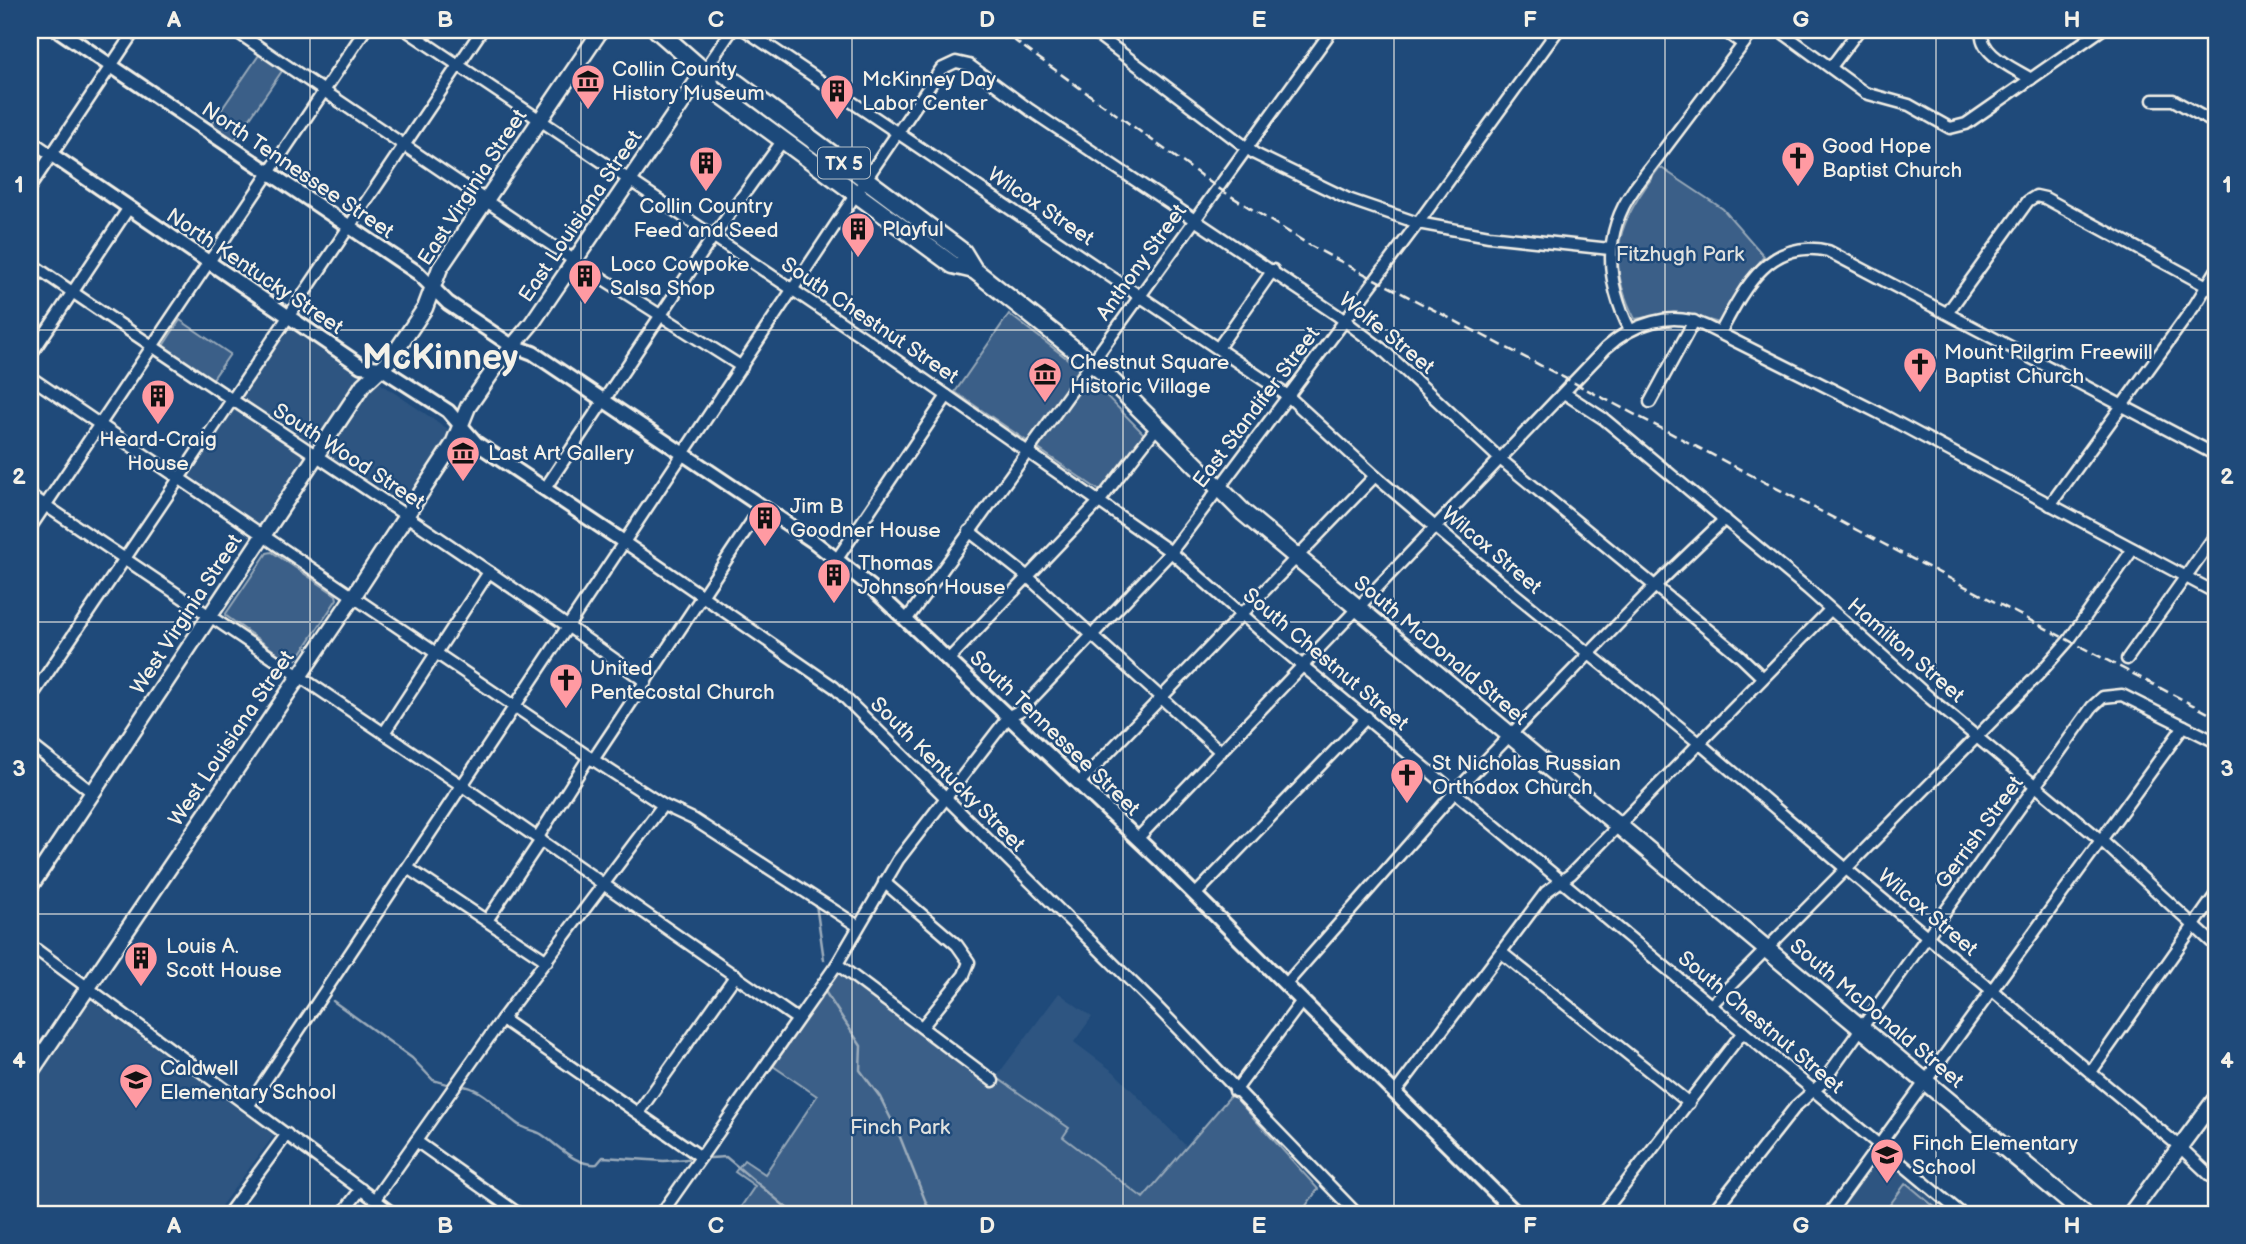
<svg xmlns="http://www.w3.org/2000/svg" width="2246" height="1244" viewBox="0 0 2246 1244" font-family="'Balsamiq Sans',sans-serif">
	<rect width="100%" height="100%" fill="#1f4a7a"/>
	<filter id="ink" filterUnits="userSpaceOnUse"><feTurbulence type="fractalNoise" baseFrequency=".0143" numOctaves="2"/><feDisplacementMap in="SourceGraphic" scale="14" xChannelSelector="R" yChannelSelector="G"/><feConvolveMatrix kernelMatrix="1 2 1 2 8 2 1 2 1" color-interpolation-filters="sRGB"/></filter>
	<g filter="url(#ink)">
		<g fill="#2d5581">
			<polygon points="289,322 451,431 400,509 311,449 261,525 185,476"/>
			<polygon points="1059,993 1092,1017 1074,1042 1114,1072 1187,1147 1143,1198 1063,1137 1068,1128 996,1077"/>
			<polygon points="89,999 275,1134 215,1214 55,1214 30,1196 30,1085"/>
			<polygon points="1880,1156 1950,1214 1838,1214"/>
		</g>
		<g fill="#3a5f88" stroke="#97a8b8" stroke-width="2">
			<polygon points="259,55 282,71 234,141 211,125"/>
			<path d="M1660 167 1723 209 1764 256 1738 290 1719 323 1691 315H1660L1635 319C1602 256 1620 220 1660 167Z"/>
			<polygon points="1009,314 1078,367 1145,435 1103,493 955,392"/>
			<polygon points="180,320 230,354 210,383 161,349"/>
			<polygon points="272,552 336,595 337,599 297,659 288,661 225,615 267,553"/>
			<polygon points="840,970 991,1084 996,1077 1069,1128 1063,1137 1143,1198 1232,1094 1318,1189 1300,1214 736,1214 755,1186 735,1172 744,1160 765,1174 817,1096 773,1066"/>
			<polygon points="1906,1183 1943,1214 1883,1214"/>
		</g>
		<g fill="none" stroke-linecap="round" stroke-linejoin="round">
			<g stroke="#9cacbb" stroke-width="2.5">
				<polyline points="816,904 824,960"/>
				<polyline points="826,993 861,1046 860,1070 880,1097 900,1137 927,1205 933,1208"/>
				<polyline points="333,1001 412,1058 433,1080 447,1084"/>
				<path d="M464 1086C489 1092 497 1109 516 1123 523 1129 533 1130 541 1134 558 1145 575 1166 597 1164L603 1157 664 1161 688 1159"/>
				<polyline points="710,1158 726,1157 794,1214"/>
				<polyline points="827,1214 842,1210 867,1214"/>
				<polyline points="915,1214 933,1208 964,1214"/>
			</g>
			<g stroke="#f4f1e8" stroke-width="15">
				<g id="minor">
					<polyline points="234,30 575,261 742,367"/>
					<polyline points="406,30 863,337 1171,552 1262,632 1962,1214"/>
					<polyline points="745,30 1288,396 1375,476 1500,582 1698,742 1845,868 2180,1147 2216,1181"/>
					<polyline points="1091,30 1255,154 1348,199 1418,223 1489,236 1610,249"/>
					<polyline points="1723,30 1743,44"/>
					<polyline points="1779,30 1865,93 1909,105 1950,128 1966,124 2101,30"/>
					<path d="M1982 30C1978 54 2014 68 2031 79"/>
					<polyline points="1831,67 1859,30"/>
					<polyline points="704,71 732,30"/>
					<polyline points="2153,100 2173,100 2216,124"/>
					<polyline points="30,140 52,155"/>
					<polyline points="30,187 135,30"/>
					<path d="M30 263C234 404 444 536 646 682"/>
					<polyline points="1948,312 2028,201 2036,196 2045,198 2216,291"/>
					<path d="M1630 330C1606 282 1602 234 1634 189L1754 30"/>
					<path d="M1720 333C1743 290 1769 237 1828 251L2216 455"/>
					<polyline points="1218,348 1273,270"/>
					<polyline points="30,356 128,209"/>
					<polyline points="30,377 589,757 663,805 693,819 858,926"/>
					<polyline points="1564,393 1604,419 1808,589 1931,699 2102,841 2216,946"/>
					<polyline points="1650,402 1694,321"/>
					<polyline points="544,490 713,237 783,140"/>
					<polyline points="30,495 464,787 797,1019"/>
					<polyline points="2050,505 2195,305 2216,271"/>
					<polyline points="30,528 365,30"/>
					<polyline points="969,531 1029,578 1221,752"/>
					<polyline points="624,542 834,687 1154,1004 1357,1214"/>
					<polyline points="837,559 947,396"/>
					<polyline points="907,619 1332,30"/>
					<polyline points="950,658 1099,502 1157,427"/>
					<polyline points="2127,659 2216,534"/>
					<polyline points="30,699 482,30"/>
					<polyline points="384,733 489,572"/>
					<polyline points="30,744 93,793"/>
					<polyline points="593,760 762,506"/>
					<polyline points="1079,783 1375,476"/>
					<polyline points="538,837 589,757"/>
					<path d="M1137 839 1606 348C1632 324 1671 310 1705 326L1877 412 2216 593"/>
					<polyline points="409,869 547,961"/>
					<polyline points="884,882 957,945 969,962 964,975 922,1027"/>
					<polyline points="1195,895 1367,717"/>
					<polyline points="488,919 541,840"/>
					<polyline points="30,945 394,1214"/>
					<polyline points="1502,953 1689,1103"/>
					<polyline points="837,964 993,1081"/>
					<polyline points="1286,984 1454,793 1654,587 1725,519"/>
					<polyline points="1710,1006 2038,675 2069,640 2133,549"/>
					<polyline points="502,1019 701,1157"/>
					<polyline points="2091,1072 2216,894"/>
					<polyline points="1235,1091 1302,1001"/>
					<polyline points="1395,1093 1546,892 1571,874 1830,610"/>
					<polyline points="249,1105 866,179 941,69 956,62 969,65 1030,110 1337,315 1382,349 1500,459 1740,656 1762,677"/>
					<polyline points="638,1113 736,975"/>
					<polyline points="416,1141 519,1214"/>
					<polyline points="375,1199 502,1019 663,805"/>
					<polyline points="30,1202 46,1214"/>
					<polyline points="228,1214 287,1134"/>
					<polyline points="342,1214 361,1189"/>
					<polyline points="661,1214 837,964 898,860 1009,716 1021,710 1171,552 1418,223 1558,30"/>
					<polyline points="1602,1214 1743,1032"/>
					<polyline points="1711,1214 1796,1106 1822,1083 2092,707 2103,697 2122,695 2216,742"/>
					<polyline points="1829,1214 2184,726"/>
				</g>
			</g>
			<g stroke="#f4f1e8" stroke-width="18">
				<g id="tertiary">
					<polyline points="58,30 418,273 448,303 509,344 533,353 813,541 871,587 1162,862 1517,1214"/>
					<polyline points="52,155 361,366 381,368 448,411 476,443 624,542"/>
				</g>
			</g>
			<g stroke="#f4f1e8" stroke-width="19">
				<g id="secondary">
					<polyline points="30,887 363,385 390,360 425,308 440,268 601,30"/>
					<polyline points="30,1073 353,597 453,444 468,407 500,361 532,323 704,71"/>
					<polyline points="2130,1214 2216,1098"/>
				</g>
			</g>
			<g stroke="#f4f1e8" stroke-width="21">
				<g id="primary">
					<polyline points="657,30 704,71 712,88 953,265 974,270"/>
					<polyline points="704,71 722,72 963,252 974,270 1104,373 1244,513 2084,1214"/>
				</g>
			</g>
			<use href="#minor" stroke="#1f4a7a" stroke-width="10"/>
			<use href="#tertiary" stroke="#1f4a7a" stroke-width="12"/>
			<use href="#secondary" stroke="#1f4a7a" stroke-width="14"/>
			<use href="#primary" stroke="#1f4a7a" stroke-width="16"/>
			<polyline stroke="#f4f1e8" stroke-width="2.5" stroke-dasharray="10 5" stroke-linecap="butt" points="1000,30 1218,188 1311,246 2216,717"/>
		</g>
	</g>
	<path fill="none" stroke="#f4f1e8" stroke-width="2" stroke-opacity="0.55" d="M310 30V1214M581 30V1214M852 30V1214M1123 30V1214M1394 30V1214M1665 30V1214M1936 30V1214M30 330H2216M30 622H2216M30 914H2216"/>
	<defs>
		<g id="museum-pin" transform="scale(1.75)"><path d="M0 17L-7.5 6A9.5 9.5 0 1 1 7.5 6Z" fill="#ff9aa2" stroke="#1f4a7a"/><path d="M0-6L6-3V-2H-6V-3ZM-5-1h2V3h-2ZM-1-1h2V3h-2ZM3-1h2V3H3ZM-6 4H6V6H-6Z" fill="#111"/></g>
		<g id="building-pin" transform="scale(1.75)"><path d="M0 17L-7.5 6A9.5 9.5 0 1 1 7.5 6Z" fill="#ff9aa2" stroke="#1f4a7a"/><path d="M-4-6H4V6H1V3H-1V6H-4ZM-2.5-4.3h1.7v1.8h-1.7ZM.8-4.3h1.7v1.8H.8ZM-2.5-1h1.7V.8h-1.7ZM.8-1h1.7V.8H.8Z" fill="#111"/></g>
		<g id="church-pin" transform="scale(1.75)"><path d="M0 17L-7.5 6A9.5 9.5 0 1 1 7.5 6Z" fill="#ff9aa2" stroke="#1f4a7a"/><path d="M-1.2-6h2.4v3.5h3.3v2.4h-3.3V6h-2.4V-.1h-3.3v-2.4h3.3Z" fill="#111"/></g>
		<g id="school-pin" transform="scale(1.75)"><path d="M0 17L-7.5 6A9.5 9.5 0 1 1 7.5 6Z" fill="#ff9aa2" stroke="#1f4a7a"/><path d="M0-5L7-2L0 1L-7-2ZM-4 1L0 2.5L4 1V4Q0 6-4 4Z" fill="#111"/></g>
	</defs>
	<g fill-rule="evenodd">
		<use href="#museum-pin" x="588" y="81"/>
		<use href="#building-pin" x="837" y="91"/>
		<use href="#church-pin" x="1798" y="158"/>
		<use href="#building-pin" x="706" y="163"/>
		<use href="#building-pin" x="858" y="229"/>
		<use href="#building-pin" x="585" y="276"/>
		<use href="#church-pin" x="1920" y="364"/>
		<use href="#museum-pin" x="1045" y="374"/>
		<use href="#building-pin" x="158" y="396"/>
		<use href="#museum-pin" x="463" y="453"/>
		<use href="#building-pin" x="765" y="518"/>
		<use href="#building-pin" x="834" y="575"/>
		<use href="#church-pin" x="566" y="680"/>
		<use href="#church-pin" x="1407" y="775"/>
		<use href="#building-pin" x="141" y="958"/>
		<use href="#school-pin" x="136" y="1080"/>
		<use href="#school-pin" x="1887" y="1155"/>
	</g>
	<g text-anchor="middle" stroke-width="5" stroke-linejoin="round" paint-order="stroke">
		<rect fill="#1f4a7a" stroke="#b4bfc7" stroke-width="2" x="818" y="147.5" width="52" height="31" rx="5"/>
		<g font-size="19" font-weight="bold" fill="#f4f1e8">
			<text x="844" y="170">TX 5</text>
		</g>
		<g font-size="21" fill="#f4f1e8" stroke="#1f4a7a" text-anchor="start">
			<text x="612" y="76">Collin County<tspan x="612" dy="24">History Museum</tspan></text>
			<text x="862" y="86">McKinney Day<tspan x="862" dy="24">Labor Center</tspan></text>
			<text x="1822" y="153">Good Hope<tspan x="1822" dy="24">Baptist Church</tspan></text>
			<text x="706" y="213" text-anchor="middle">Collin Country<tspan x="706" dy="24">Feed and Seed</tspan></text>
			<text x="882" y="236">Playful</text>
			<text x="610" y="271">Loco Cowpoke<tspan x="610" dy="24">Salsa Shop</tspan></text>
			<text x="1944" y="359">Mount Pilgrim Freewill<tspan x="1944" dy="24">Baptist Church</tspan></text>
			<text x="1070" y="369">Chestnut Square<tspan x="1070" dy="24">Historic Village</tspan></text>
			<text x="158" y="446" text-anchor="middle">Heard-Craig<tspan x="158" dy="24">House</tspan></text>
			<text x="488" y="460">Last Art Gallery</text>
			<text x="790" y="513">Jim B<tspan x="790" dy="24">Goodner House</tspan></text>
			<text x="858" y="570">Thomas<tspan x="858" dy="24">Johnson House</tspan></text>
			<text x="590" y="675">United<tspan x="590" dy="24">Pentecostal Church</tspan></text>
			<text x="1432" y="770">St Nicholas Russian<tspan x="1432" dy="24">Orthodox Church</tspan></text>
			<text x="166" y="953">Louis A.<tspan x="166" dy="24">Scott House</tspan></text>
			<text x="160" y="1075">Caldwell<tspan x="160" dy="24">Elementary School</tspan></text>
			<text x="1912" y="1150">Finch Elementary<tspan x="1912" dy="24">School</tspan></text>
		</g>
		<g font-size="21" fill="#f4f1e8" stroke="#1f4a7a">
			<text transform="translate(298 170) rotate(34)" y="7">North Tennessee Street</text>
			<text transform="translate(472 187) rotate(-57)" y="7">East Virginia Street</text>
			<text transform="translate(1041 206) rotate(34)" y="7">Wilcox Street</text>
			<text transform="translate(580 216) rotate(-56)" y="7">East Louisiana Street</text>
			<text transform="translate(1141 262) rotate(-54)" y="7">Anthony Street</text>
			<text transform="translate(255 271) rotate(34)" y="7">North Kentucky Street</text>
			<text transform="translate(870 320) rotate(34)" y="7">South Chestnut Street</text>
			<text transform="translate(1387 333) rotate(39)" y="7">Wolfe Street</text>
			<text transform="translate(1256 407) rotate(-53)" y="7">East Standifer Street</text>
			<text transform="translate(349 456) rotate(33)" y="7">South Wood Street</text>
			<text transform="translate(1492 550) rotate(40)" y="7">Wilcox Street</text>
			<text transform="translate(186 614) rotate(-57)" y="7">West Virginia Street</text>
			<text transform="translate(1441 650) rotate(40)" y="7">South McDonald Street</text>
			<text transform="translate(1906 650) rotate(41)" y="7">Hamilton Street</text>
			<text transform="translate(1326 659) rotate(40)" y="7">South Chestnut Street</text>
			<text transform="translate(1055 733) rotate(44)" y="7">South Tennessee Street</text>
			<text transform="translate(231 738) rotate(-56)" y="7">West Louisiana Street</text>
			<text transform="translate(948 774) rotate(45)" y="7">South Kentucky Street</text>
			<text transform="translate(1979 832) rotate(-54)" y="7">Gerrish Street</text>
			<text transform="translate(1928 912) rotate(40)" y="7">Wilcox Street</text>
			<text transform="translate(1877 1013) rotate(40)" y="7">South McDonald Street</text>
			<text transform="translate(1761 1022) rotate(40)" y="7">South Chestnut Street</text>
		</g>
		<g font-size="21" fill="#e1e2de" stroke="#1f4a7a">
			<text x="1680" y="261">Fitzhugh Park</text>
			<text x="900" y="1134">Finch Park</text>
		</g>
		<g font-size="35" font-weight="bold" fill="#f4f1e8" stroke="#1f4a7a">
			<text x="440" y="369">McKinney</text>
		</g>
	</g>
	<rect width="2246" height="1244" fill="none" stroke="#1f4a7a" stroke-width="77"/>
	<rect x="38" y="38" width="2170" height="1168" fill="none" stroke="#f4f1e8" stroke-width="2.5"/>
	<g font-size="23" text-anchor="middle" font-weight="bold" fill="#f4f1e8">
		<text x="174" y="27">A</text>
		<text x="445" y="27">B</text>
		<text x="716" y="27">C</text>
		<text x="987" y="27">D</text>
		<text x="1259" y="27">E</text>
		<text x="1530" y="27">F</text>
		<text x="1801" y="27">G</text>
		<text x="2072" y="27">H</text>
		<text x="19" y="192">1</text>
		<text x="2227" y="192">1</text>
		<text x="19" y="484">2</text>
		<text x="2227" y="484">2</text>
		<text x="19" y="776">3</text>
		<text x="2227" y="776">3</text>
		<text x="19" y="1068">4</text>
		<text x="2227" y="1068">4</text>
		<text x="174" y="1233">A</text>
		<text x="445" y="1233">B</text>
		<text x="716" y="1233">C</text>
		<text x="987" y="1233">D</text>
		<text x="1259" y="1233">E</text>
		<text x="1530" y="1233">F</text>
		<text x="1801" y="1233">G</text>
		<text x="2072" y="1233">H</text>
	</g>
</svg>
